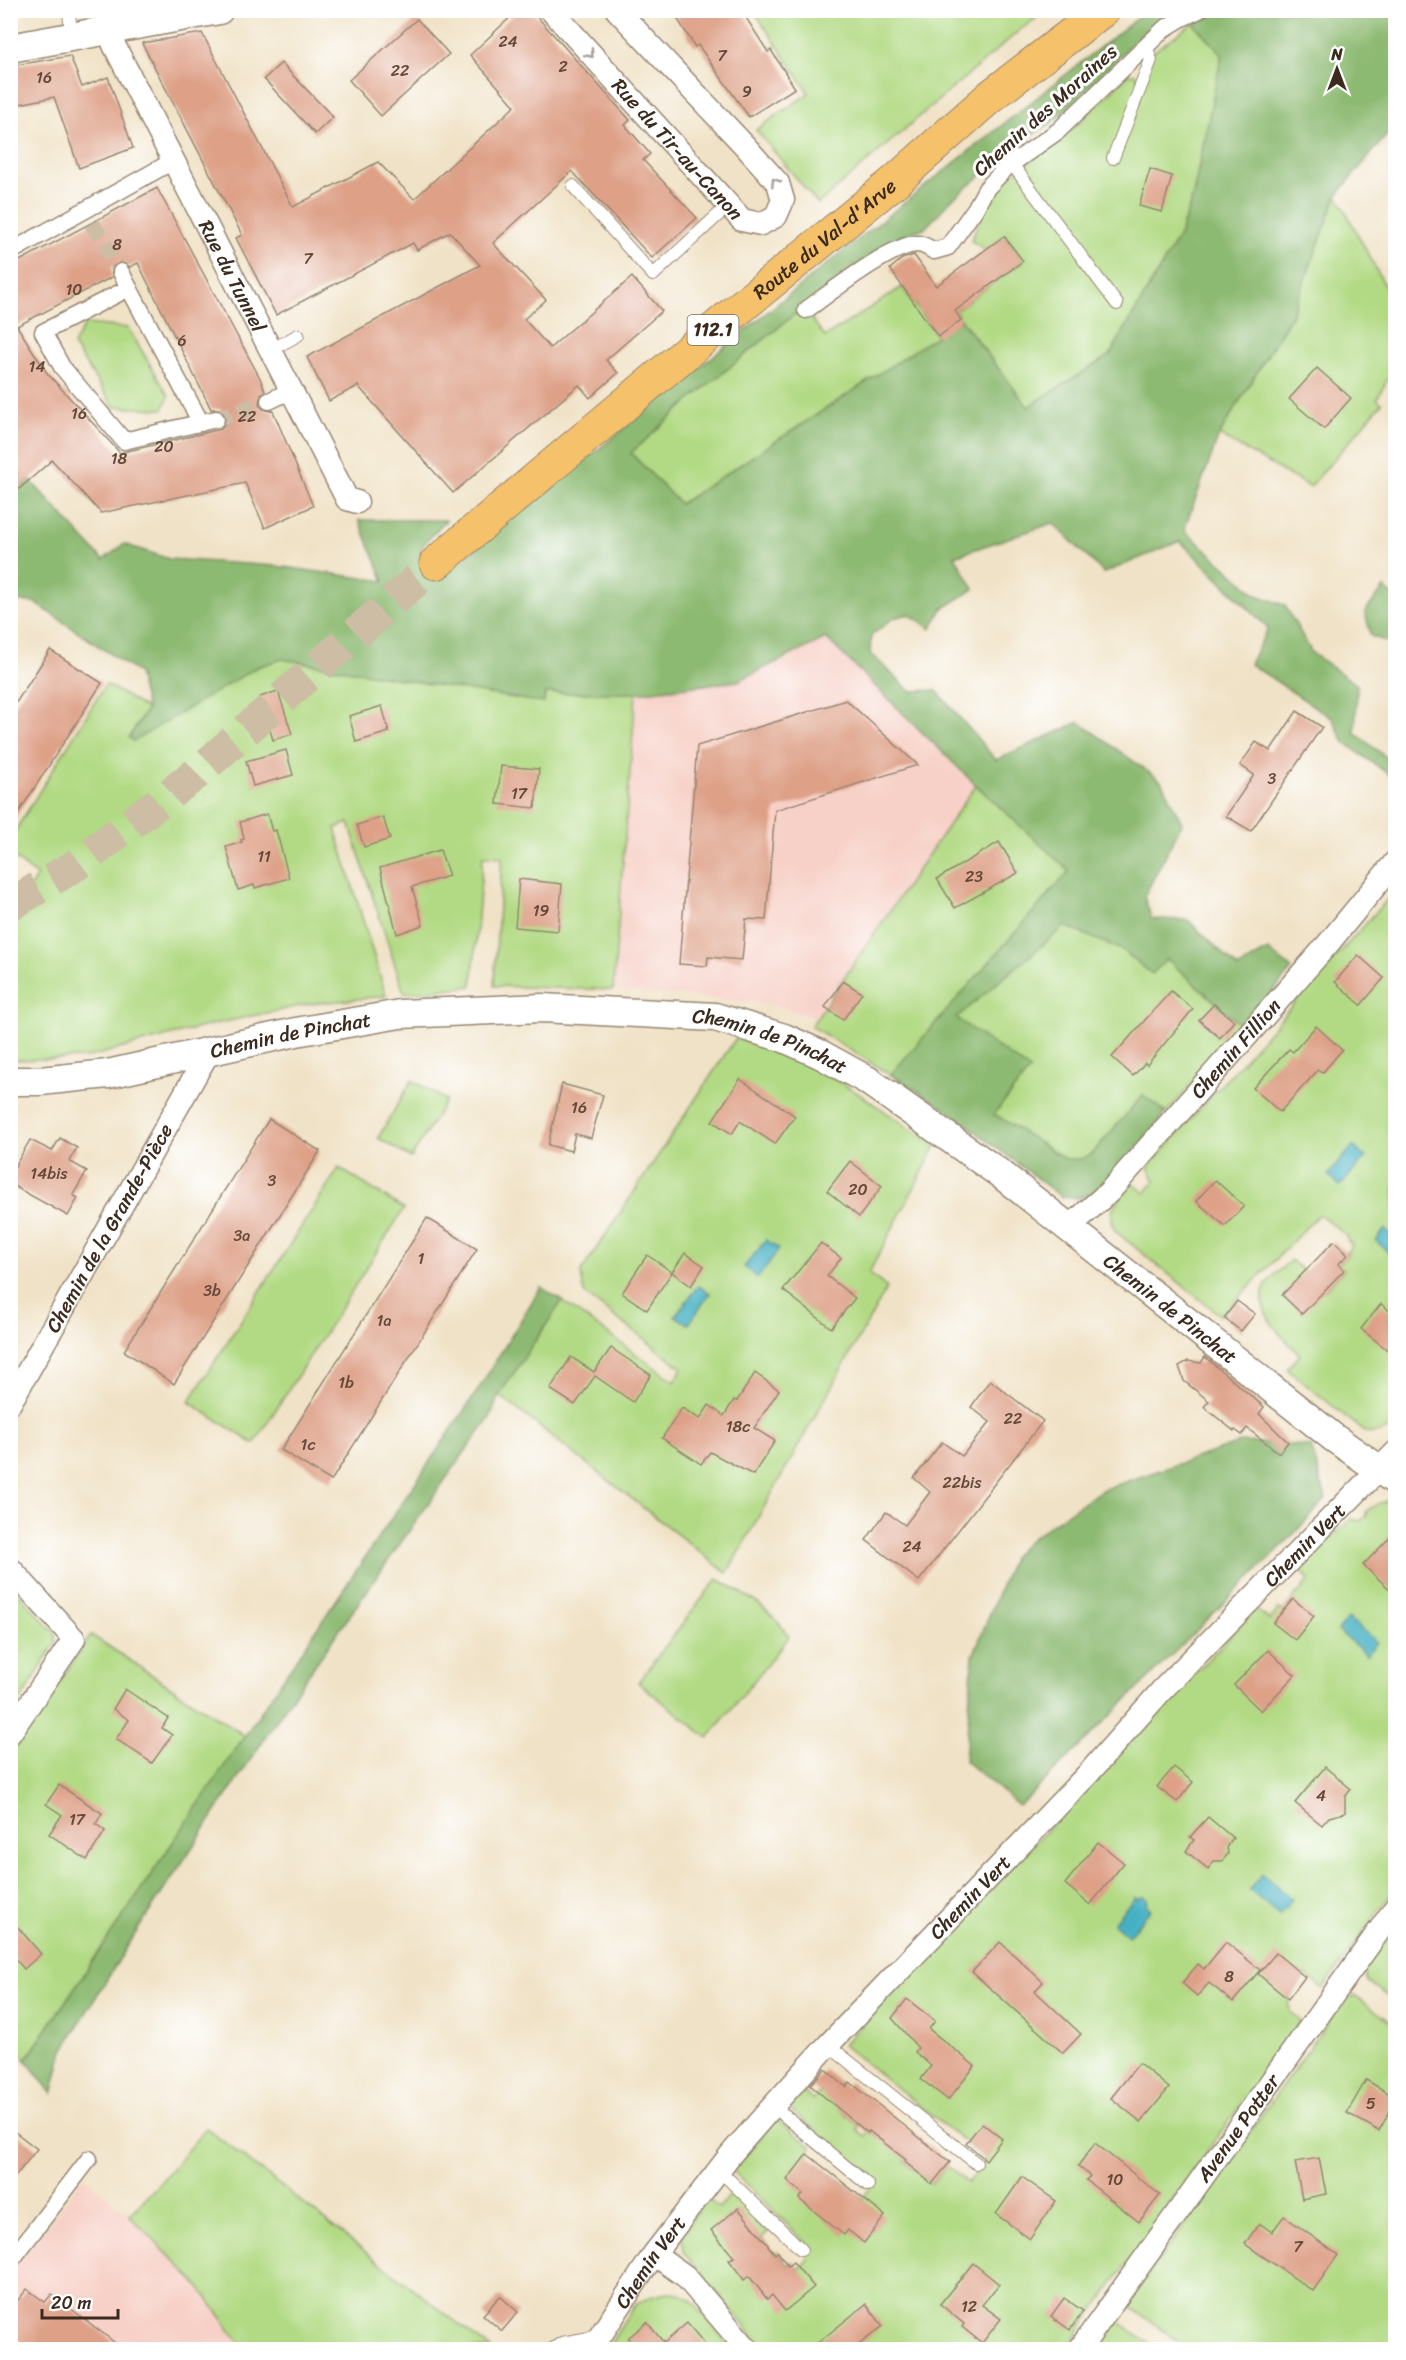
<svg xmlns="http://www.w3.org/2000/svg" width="1406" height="2360" viewBox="0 0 1406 2360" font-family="Sriracha,sans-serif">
	<rect width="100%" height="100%" fill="#fff"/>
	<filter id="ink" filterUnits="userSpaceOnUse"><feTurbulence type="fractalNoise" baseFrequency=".0167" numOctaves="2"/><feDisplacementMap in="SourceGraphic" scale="12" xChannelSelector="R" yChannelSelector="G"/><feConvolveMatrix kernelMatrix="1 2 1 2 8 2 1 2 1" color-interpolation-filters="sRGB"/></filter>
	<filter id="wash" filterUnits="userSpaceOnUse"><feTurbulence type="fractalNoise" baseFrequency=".008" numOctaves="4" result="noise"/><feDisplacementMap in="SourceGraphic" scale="24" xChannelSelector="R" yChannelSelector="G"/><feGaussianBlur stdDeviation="1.35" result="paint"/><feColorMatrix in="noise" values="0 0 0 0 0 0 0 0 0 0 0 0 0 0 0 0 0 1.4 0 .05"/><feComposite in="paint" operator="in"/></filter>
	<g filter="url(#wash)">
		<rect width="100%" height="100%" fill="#f0e2c6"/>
		<g fill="#f7d1c7">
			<polygon points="826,638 976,785 816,1018 770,1004 613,990 636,693 738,681"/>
			<polygon points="84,2177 129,2215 199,2286 244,2349 11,2349 10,2273"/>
		</g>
		<g fill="#b2da84" stroke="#768251" stroke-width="1.5">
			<polygon points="754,11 1046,11 1020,30 818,204 756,130 809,93"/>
			<polygon points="1193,23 1222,54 1193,195 1180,234 1110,355 1028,407 955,311 1023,261 1005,236 986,250 971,241 985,205 1007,178 1078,124 1129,74 1135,74 1137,78 1147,56"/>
			<polygon points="1337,195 1395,305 1395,370 1393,369 1377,399 1382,403 1310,487 1219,435 1291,316"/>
			<polygon points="902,287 938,337 680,504 630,453 698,393 803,307 825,337"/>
			<polygon points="85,324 128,328 169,396 163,409 114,407 73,345"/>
			<polygon points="282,659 544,703 545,693 636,693 613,990 494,986 502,857 483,856 472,986 404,993 349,823 335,828 386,996 309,1004 214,1024 85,1058 11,1060 11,916 37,876 11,855 10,839 106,684 147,709 129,737 257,667"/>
			<polygon points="976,785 1243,1027 1102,1185 1074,1198 1062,1197 946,1109 811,1026"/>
			<path d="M1395 891V1423C1386 1432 1378 1434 1365 1432L1287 1369 1300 1355C1284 1338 1254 1313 1265 1287 1269 1277 1284 1267 1291 1260L1325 1290 1344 1270 1338 1264 1348 1255 1346 1253 1352 1245 1347 1240 1348 1237 1319 1214 1221 1316 1115 1231C1106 1208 1118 1200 1132 1183L1145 1193 1155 1181 1148 1167Z"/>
			<polygon points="736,1038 796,1058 850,1088 936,1146 869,1273 887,1288 727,1573 499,1395 562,1301 675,1382 682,1368 584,1293 581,1272"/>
			<polygon points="412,1080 446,1100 411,1158 378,1138"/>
			<polygon points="339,1168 404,1209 254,1444 189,1402"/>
			<path d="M1395 1500V1888L1323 1989 1306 1975 1288 1999 1290 2012 1300 2021 1066 2349H764L683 2252 682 2231 707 2199 719 2208 732 2191 769 2226 768 2232 762 2238 775 2254 778 2252 788 2265 793 2262 799 2269 808 2261 810 2247 732 2170 776 2119 812 2147 807 2155 863 2198 876 2179 788 2108 803 2091 813 2100 820 2092 859 2126 857 2129 865 2136 869 2131 909 2157 905 2162 932 2184 947 2166 968 2183 986 2159 843 2045 1253 1612 1258 1611 1270 1620 1279 1609 1283 1611 1309 1580 1300 1568 1351 1519 1360 1521 1367 1515 1365 1512C1375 1504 1383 1501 1395 1500Z"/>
			<path d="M717 1579C745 1594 772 1609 789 1637L708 1738 638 1682Z"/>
			<polygon points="10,1584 55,1633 56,1642 19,1703 11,1708"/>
			<polygon points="91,1635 245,1736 26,2060 11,2042 10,1755"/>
			<polygon points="1395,1926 1395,2001 1368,1982 1364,1970"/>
			<polygon points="1355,1996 1395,2025 1395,2349 1190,2349 1132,2308 1131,2299 1345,1998"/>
			<polygon points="206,2128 491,2349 244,2349 199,2286 129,2215 160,2183"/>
			<polygon points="667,2293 681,2294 692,2301 733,2350 606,2350 635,2305 650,2297"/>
			<polygon points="1113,2324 1122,2324 1158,2349 1095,2349"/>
		</g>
		<g fill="#8dba72" stroke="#647248" stroke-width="1.5">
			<path d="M1146 11H1174L1142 34 1053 122 1025 140 951 200 926 227 899 237 853 267 698 393 631 453 680 504 961 320 1028 407 1110 355 1180 234 1193 195 1222 54 1193 23 1224 11H1395V131L1386 136 1337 195 1291 316 1219 435 1184 530 1257 595 1285 605 1312 653 1357 685 1355 733 1395 764V779L1344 742 1332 718 1250 664 1268 628 1180 541 1104 573 1053 523 955 556 974 589 942 609 931 629 909 614 893 618 871 636 870 653 910 691 936 690 996 760 1079 722 1161 781 1182 823 1144 897 1152 919 1188 920 1238 968 1268 950 1292 969 1243 1027 1167 959 1152 974 1122 950 1065 926 956 1018 1030 1070 994 1114 1065 1159H1080L1091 1155 1143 1095 1166 1113C1151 1130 1106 1187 1089 1195 1081 1199 1070 1198 1062 1197L946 1109 891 1074 1069 871 976 785 826 638 738 681 636 693H545L544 703 282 659 257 667 134 741 129 738 147 709 138 673 34 602 11 601 10 497 30 480 103 560 124 544 169 559 276 566 384 581 359 520H446L424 544 419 556 422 563 452 568 822 268Z"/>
			<polygon points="1384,588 1395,597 1395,645 1371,636 1365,612"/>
			<polygon points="541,1287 562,1301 499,1395 490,1418 459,1460 286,1706 140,1926 63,2050 52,2094 26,2060 480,1387"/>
			<polygon points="1242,1442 1311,1446 1326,1499 1291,1537 1019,1806 965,1761 973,1656 1013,1556 1034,1536 1102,1490"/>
		</g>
		<g fill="#45b0c3" stroke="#406d70" stroke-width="1.5">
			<polygon points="1353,1146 1366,1157 1340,1186 1328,1175"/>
			<polygon points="1385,1229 1395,1238 1395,1258 1376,1241"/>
			<polygon points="766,1240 779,1249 758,1278 744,1267"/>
			<polygon points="698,1286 710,1293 689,1324 675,1316"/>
			<polygon points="1348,1618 1377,1642 1367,1655 1338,1631"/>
			<polygon points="1262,1874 1292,1899 1279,1915 1249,1890"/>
			<polygon points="1143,1896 1148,1899 1147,1906 1151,1909 1128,1936 1113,1923 1135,1897 1138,1899"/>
		</g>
		<g id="blocks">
			<g fill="#dea188" fill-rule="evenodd">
				<polygon points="518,10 531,10 630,120 625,125 650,154 643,160 697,218 652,258 572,171 493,243 546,300 524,319 550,348 632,277 662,311 606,360 618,373 590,398 579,385 453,493 358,386 329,401 307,357 480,265 450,232 417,250 413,243 276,315 236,238 242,235 142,43 202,33 293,207 378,162 414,199 515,106 470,55"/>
				<polygon points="672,10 741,10 768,52 771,50 795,88 749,117 698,45 695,47"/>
				<polygon points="417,19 449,54 381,116 349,80"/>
				<polygon points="70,56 82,87 108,77 133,148 79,168 54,97 10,106 10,66"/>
				<polygon points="281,63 333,117 315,134 264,79"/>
				<polygon points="1150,169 1172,176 1162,212 1139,206"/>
				<path d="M157 188 260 378 265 391 260 396 259 405 264 410 273 411 313 506 265 528 245 483 101 513 52 460 10 497V266ZM121 262 130 267 138 263 211 409H220L226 416V423L221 429 120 453 47 373 17 326 112 277V267Z"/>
				<polygon points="1004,236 1023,261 955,311 961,320 938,337 890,269 902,259 914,255 936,286"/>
				<polygon points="1317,368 1351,398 1324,429 1289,399"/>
				<polygon points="50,650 102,683 10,826 10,712"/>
				<polygon points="278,691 292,734 273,740 260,697"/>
				<polygon points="846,700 918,765 775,810 766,920 746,919 742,960 708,957 707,966 679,964 697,746"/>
				<polygon points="382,706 389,732 356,742 349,716"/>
				<polygon points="1297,711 1322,727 1251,831 1226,816 1254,775 1240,765 1256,742 1270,751"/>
				<polygon points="286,750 293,775 253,786 246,761"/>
				<polygon points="501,766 539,769 535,808 497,804"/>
				<polygon points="267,814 272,831 276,830 289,878 255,888 254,885 238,890 226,847 242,842 241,840 244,839 240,822"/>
				<polygon points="383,817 390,839 364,847 357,825"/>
				<polygon points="999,842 1018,873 955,908 937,879"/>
				<polygon points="440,850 449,876 412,887 423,925 397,934 380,868"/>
				<polygon points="519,879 562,884 558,931 515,927"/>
				<polygon points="1358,955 1384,978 1361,1005 1335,982"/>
				<polygon points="843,981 862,993 843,1020 825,1007"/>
				<polygon points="1171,991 1193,1009 1147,1065 1145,1063 1133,1076 1112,1057"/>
				<polygon points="1214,1004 1234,1021 1220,1038 1199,1020"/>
				<polygon points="1316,1026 1342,1050 1323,1072 1318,1070 1280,1112 1253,1088 1289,1049 1293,1052"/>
				<polygon points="740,1079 795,1116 775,1144 740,1121 732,1134 712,1121"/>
				<polygon points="562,1084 603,1095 591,1138 575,1134 571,1151 548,1145"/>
				<polygon points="269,1119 320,1151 174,1384 124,1351"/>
				<polygon points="60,1138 77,1148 69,1161 87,1171 73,1195 78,1198 68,1216 10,1184 10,1175 30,1140 52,1151"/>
				<polygon points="850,1161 882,1186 859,1217 827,1191"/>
				<polygon points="1215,1180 1244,1206 1225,1226 1196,1201"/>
				<polygon points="427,1218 477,1249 331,1481 281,1450"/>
				<polygon points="1334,1241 1348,1255 1338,1264 1344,1270 1302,1314 1282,1295"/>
				<polygon points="821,1243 841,1258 827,1276 855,1298 831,1328 783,1290"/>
				<polygon points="685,1253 704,1266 691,1286 672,1272"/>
				<polygon points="647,1255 672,1272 647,1310 622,1293"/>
				<polygon points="1237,1301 1255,1314 1241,1331 1224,1318"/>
				<polygon points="1381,1304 1395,1315 1395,1356 1361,1329"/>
				<polygon points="611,1348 651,1375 633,1402 595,1376 575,1405 550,1389 571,1357 594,1372"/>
				<polygon points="1205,1357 1264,1407 1259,1414 1288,1442 1279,1453 1247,1428 1242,1435 1235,1430 1234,1431 1204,1407 1209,1401 1184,1381 1179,1366 1188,1361 1201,1363"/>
				<polygon points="755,1373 779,1390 754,1428 775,1441 753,1475 710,1452 701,1464 662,1438 682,1408 700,1419 709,1405 724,1416 734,1400 737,1401"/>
				<polygon points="990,1380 1043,1421 919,1581 866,1540 886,1512 905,1525 930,1492 914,1478 942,1442 962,1456 990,1422 971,1407"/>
				<polygon points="1395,1532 1395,1594 1363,1565"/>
				<polygon points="1293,1599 1314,1616 1295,1640 1273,1623"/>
				<polygon points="1268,1650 1295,1675 1261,1711 1234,1685"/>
				<polygon points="125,1689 168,1718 162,1728 172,1735 152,1763 116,1739 129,1720 113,1709"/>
				<polygon points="1174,1767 1193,1782 1177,1802 1157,1787"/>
				<polygon points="1325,1767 1351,1789 1345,1797 1345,1813 1329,1817 1322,1825 1295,1803"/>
				<polygon points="59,1785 102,1813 96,1824 105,1831 87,1860 49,1834 62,1815 46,1804"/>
				<polygon points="1208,1817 1233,1838 1227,1846 1228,1854 1222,1861 1214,1861 1208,1869 1186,1851 1194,1840 1190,1837"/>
				<polygon points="1098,1842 1124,1863 1090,1905 1065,1884"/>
				<polygon points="10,1918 41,1954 24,1969 10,1953"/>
				<polygon points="1000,1942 1043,1982 1035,1991 1081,2034 1063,2053 972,1972"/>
				<polygon points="1226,1942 1260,1970 1233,2002 1209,1983 1197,1996 1182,1983 1198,1964 1204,1969"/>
				<polygon points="1276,1953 1305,1977 1288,1999 1258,1974"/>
				<polygon points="907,1999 935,2021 929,2029 975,2066 948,2100 921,2079 931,2066 915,2052 918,2048 892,2018"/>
				<polygon points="1139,2063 1169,2088 1141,2122 1111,2098"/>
				<polygon points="825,2069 846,2087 850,2082 950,2162 932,2184 905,2162 906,2160 869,2131 868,2133 810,2085"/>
				<polygon points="1366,2080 1395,2097 1395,2101 1379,2131 1347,2113"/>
				<polygon points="982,2123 1002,2139 986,2160 966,2143"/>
				<polygon points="10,2128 37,2149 10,2183"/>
				<polygon points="1095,2143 1160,2195 1139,2222 1086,2180 1090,2176 1078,2166"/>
				<polygon points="807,2154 885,2216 864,2243 848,2230 844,2235 799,2199 803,2194 787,2180"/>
				<polygon points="1319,2158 1326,2194 1302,2199 1295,2162"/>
				<polygon points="1022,2177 1056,2201 1030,2239 996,2214"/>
				<polygon points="738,2208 775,2254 778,2252 788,2266 793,2262 814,2287 785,2311 772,2295 767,2299 749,2276 744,2280 729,2260 734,2257 711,2230"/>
				<polygon points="1284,2216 1338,2255 1313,2291 1245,2244 1259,2223 1272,2232"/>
				<polygon points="973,2263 999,2284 982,2305 1001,2319 982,2343 962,2327 964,2324 940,2304"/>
				<polygon points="27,2289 45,2302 52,2294 123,2349 10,2349 10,2310"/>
				<polygon points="500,2296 518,2312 502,2331 483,2315"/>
				<polygon points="1064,2298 1083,2311 1070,2330 1051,2316"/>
				<polygon points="866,2304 883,2326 853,2349 810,2349"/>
				<polygon points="647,2322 664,2343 687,2323 709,2349 638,2349 628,2338"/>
			</g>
		</g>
	</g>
	<g filter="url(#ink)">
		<use href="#blocks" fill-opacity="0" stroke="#968672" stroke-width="1.5"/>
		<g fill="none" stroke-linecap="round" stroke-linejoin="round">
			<g stroke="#ccbda4" stroke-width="16" stroke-dasharray="16 8" stroke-linecap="butt">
				<polyline points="92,223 121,272"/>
				<polyline points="216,419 269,401"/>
			</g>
			<polyline stroke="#ccbda4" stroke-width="33" stroke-dasharray="33 16" stroke-linecap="butt" points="10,905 76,865 196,774 436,563"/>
			<g stroke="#968672" stroke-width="14">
				<g id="service">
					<polyline points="69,10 71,37"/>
					<polyline points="1113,158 1151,60 1146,46"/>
					<polyline points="1012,164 1117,304"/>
					<polyline points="573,186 653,275 729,205"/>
					<polyline points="271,350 298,335"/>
					<polyline points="828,2045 976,2163"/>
					<polyline points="773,2106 868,2185"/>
					<polyline points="719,2170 801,2249"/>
					<polyline points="551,2350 562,2343 600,2336"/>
				</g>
			</g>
			<g stroke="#968672" stroke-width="19">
				<g id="pedestrian">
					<polyline points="10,252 173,161"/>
					<polyline points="121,272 129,288"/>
					<path d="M806 310C830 293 890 245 917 244 924 244 928 248 934 251L948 247 975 209 986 189 1007 167 1058 131 1164 29 1182 18 1199 10"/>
					<polyline points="269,401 292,390"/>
					<polyline points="201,423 129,288 43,332 62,367 124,441 216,419"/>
					<polyline points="10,2262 89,2159"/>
				</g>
			</g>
			<g stroke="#968672" stroke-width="25">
				<g id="minor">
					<path id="s1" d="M551 10 742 220 761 224 776 216 783 200 778 183 745 146 617 10"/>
					<path id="s2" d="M110 31 114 45 347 499 357 502"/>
					<path id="s3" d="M1068 1228 1109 1192 1327 945 1396 861"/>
					<path id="s4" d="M10 1403 208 1053"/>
					<polyline points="10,1568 74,1639 10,1733"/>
					<polyline points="654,2254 685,2276 748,2350"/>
					<path id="s5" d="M591 2350 654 2254 731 2154 773 2106 828 2045 1087 1775 1162 1690 1396 1452"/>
					<path id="s6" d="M1079 2350 1396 1907"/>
				</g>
			</g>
			<g stroke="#968672" stroke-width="31">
				<g id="tertiary">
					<polyline points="10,48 219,10"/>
					<path id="s7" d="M10 1081H40L108 1074 296 1032 400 1014 542 1008 715 1017 784 1038 820 1054 867 1080 1002 1175 1334 1438 1396 1481"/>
				</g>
			</g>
			<g stroke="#968672" stroke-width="35">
				<g id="primary">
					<path id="s8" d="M436 563 736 311 893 183 991 96 1103 10"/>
				</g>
			</g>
			<use href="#service" stroke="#fff" stroke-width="12"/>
			<use href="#pedestrian" stroke="#fff" stroke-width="16"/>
			<use href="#minor" stroke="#fff" stroke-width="22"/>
			<use href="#tertiary" stroke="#fff" stroke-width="28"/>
			<use href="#primary" stroke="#f5c16b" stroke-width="33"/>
		</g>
		<defs><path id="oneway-chevron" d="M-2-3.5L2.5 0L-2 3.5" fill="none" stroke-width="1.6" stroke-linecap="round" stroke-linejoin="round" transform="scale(1.5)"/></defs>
		<g stroke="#a79f9a">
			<use href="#oneway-chevron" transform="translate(590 54) rotate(48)"/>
			<use href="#oneway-chevron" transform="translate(775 182) rotate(-123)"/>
		</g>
	</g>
	<g text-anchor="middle" stroke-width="6" stroke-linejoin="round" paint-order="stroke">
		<g font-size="16" fill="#644838">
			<text x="508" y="47">24</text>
			<text x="722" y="61">7</text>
			<text x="563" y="72">2</text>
			<text x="400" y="76">22</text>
			<text x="44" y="83">16</text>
			<text x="747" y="97">9</text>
			<text x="117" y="250">8</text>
			<text x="308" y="264">7</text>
			<text x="74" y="295">10</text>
			<text x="182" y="346">6</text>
			<text x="37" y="372">14</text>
			<text x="79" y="419">16</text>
			<text x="247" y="422">22</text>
			<text x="164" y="452">20</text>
			<text x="119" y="464">18</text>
			<text x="1272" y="784">3</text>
			<text x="519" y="799">17</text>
			<text x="264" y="862">11</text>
			<text x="974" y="882">23</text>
			<text x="541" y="916">19</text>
			<text x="579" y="1113">16</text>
			<text x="49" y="1179">14bis</text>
			<text x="272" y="1186">3</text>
			<text x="858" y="1195">20</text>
			<text x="242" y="1241">3a</text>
			<text x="421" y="1264">1</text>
			<text x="212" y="1296">3b</text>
			<text x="384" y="1326">1a</text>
			<text x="346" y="1388">1b</text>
			<text x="1013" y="1424">22</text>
			<text x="738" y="1432">18c</text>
			<text x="308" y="1450">1c</text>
			<text x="962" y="1488">22bis</text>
			<text x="912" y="1552">24</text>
			<text x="1321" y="1801">4</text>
			<text x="77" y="1825">17</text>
			<text x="1229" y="1982">8</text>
			<text x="1371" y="2109">5</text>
			<text x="1115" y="2185">10</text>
			<text x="1298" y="2252">7</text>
			<text x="969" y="2312">12</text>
		</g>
		<rect fill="#fff" stroke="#766a62" stroke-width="1.5" x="687.5" y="315" width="51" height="30" rx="4.5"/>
		<g font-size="18" font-weight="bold" fill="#3b2a1e">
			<text x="713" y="336">112.1</text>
		</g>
		<g font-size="20" fill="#3b2a1e" stroke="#fff">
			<text transform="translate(1045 110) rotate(-42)" y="7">Chemin des Moraines</text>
			<text dy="7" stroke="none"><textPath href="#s1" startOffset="188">Rue du Tir-au-Canon</textPath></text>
			<text dy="7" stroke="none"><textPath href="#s8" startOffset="506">Route du Val-d'Arve</textPath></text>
			<text dy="7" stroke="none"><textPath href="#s2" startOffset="274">Rue du Tunnel</textPath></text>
			<text dy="7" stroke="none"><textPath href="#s7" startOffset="285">Chemin de Pinchat</textPath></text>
			<text dy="7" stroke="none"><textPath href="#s7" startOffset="771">Chemin de Pinchat</textPath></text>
			<text dy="7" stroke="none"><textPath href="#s3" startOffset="246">Chemin Fillion</textPath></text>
			<text dy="7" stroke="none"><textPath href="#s4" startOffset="201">Chemin de la Grande-Pièce</textPath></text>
			<text dy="7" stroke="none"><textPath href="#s7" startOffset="1257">Chemin de Pinchat</textPath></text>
			<text dy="7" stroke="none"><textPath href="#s5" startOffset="1078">Chemin Vert</textPath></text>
			<text dy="7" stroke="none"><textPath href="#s5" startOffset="592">Chemin Vert</textPath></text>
			<text dy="7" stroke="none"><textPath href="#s6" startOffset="273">Avenue Potter</textPath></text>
			<text dy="7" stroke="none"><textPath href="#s5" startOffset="106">Chemin Vert</textPath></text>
		</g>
	</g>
	<rect width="1406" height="2360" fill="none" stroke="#fff" stroke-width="36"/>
	<g transform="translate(1337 69)" stroke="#ffffff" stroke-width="4.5" paint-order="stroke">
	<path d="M0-4.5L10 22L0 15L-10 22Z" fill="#3b2a1e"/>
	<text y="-9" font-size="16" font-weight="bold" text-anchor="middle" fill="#3b2a1e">N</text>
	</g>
	<path d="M42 2309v9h76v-9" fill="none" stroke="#3b2a1e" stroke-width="3"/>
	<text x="51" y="2309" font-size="18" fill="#3b2a1e" stroke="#ffffff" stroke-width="4.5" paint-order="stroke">20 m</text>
</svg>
